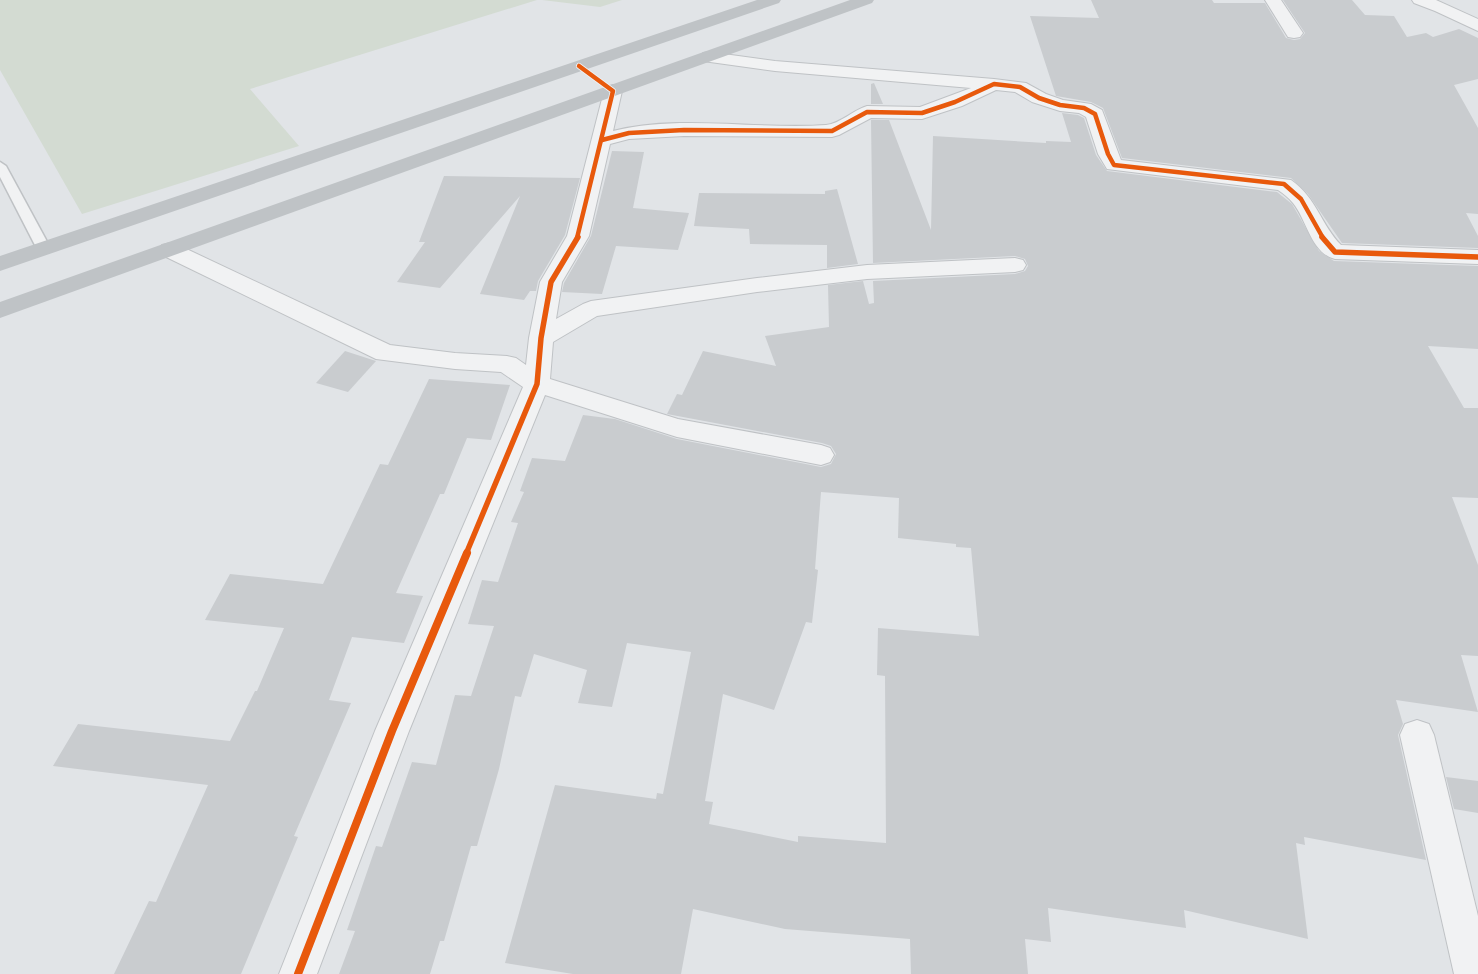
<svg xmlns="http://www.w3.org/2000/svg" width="1478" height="974" viewBox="0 0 1478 974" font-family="Inter,sans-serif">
	<rect width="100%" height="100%" fill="#e1e4e7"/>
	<g fill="#d3dbd2">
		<polygon points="0,0 537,0 250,89 299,146 82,214 0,70"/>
		<polygon points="542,0 622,0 600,7"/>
	</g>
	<g fill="#c9cccf" fill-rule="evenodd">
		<polygon points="1091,0 1212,0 1214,3 1265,3 1286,38 1294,40 1300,39 1305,33 1283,0 1352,0 1365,15 1394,16 1407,37 1426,33 1433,37 1459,29 1478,38 1478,79 1454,85 1478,128 1478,214 1466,213 1478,236 1478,248 1342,243 1308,194 1291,178 1122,158 1103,108 1091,102 1056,96 1030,16 1099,18"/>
		<polygon points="874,83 883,104 871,104 871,84"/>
		<path d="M1062 113 1078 115 1084 118 1096 155 1107 171 1277 192 1292 204 1319 251 1334 261 1478 266V349L1428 346 1464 408H1478V498L1452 497 1478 565V656L1461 655 1478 712 1396 700 1403 724 1398 735 1426 860 1304 837 1305 845 1296 843 1308 939 1184 910 1186 928 1048 908 1051 942 1025 939 1028 974H911L910 939 785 929 693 909 681 974H573L505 963 555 785 656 799 657 793 663 794 691 652 627 643 612 707 578 703 587 670 534 654 521 697 515 696 499 769 477 846H471L444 941H440L430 974H339L355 931 347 930 376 846 382 847 412 762 436 765 455 695 471 696 494 626 468 624 482 580 498 582 518 523 511 522 524 492 520 491 532 458 565 461 583 415 615 419 677 439 821 467 831 464 836 454 831 446 822 443 667 414 677 394 682 395 703 351 776 366 765 336 829 327 828 285 863 281 869 304 874 303 873 281 1015 274 1025 271 1028 266 1025 259 1015 256 873 263 871 120H889L931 230 933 136 1046 143V141L1071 142ZM821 492 899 498 898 538 956 544V547L971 548 979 636 878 628 877 675 885 676 886 843 798 836V842L709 824 713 802 705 801 723 694 774 710 806 622 812 623 818 570 815 569Z"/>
		<polygon points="612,151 644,152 633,208 689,213 678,250 616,246 602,294 562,292 564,283 591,236"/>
		<polygon points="444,176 580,178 565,235 538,281 536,291 530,291 524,300 480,294 520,196 440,288 397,282 425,242 419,242"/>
		<polygon points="837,189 858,264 827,268 827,245 750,244 749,229 694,226 699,193 825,194 825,191"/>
		<polygon points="345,351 376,361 348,392 316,383"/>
		<polygon points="429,379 510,385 491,440 467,438 444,494 440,494 396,593 423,596 404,643 352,637 329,700 351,703 294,836 298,837 241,974 114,974 149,901 156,902 208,785 53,766 78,724 230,741 255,691 257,691 284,628 205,620 230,574 323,584 380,464 388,465"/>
		<polygon points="1446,777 1478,781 1478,813 1454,809"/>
	</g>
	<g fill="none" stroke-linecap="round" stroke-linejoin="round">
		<g stroke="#bfc2c5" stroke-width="3">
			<polygon id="lane" points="0,162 6,166 51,249 49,252 39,252 37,249 0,177"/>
		</g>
		<g stroke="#bfc2c5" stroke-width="2">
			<g id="street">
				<polygon points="1265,0 1281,0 1303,33 1300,37 1294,38 1288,37"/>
				<polygon points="1412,0 1436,0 1478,19 1478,31 1435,11 1414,3"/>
				<path d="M709 52 775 61 994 79 1026 83 1046 94 1063 100 1091 104 1102 110 1121 160 1291 180C1317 198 1321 225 1341 245L1478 250V264L1335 259C1311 253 1307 220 1293 203 1289 198 1284 194 1278 190L1107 169 1098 154 1086 117 1079 113 1060 111 1032 102 1015 92 996 90 962 106 922 119 871 118 839 135 832 137 684 136 629 139 610 144 589 236 562 282 556 319 583 304 591 301 757 278 867 265 1015 258 1023 260 1026 265 1023 270 1015 272 867 279 757 292 597 316 553 342 550 379 678 419 821 445 830 448 834 455 830 462 821 465 677 437 545 395 409 731 317 974H279L375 731 523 387 501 372 455 369 376 359 162 255 159 250 162 245 170 243 178 245 390 345 455 353 507 356 516 358 526 365 529 338 540 282 567 236 604 91 606 87 613 85 620 87 622 91 613 131C679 114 758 130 826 125 840 124 853 110 867 106L920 107 971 88 775 71 703 61 700 57 703 53Z"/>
				<polygon points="1417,720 1429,724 1434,735 1478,916 1478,974 1454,974 1400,735 1405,724"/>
			</g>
		</g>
		<use href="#lane" fill="#f1f2f3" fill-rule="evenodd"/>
		<use href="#street" fill="#f1f2f3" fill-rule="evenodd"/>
		<g fill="#bfc3c6" fill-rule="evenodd">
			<polygon points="757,0 781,0 779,3 0,271 0,256"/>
			<polygon points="850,0 874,0 872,3 0,318 0,302"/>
		</g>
		<g stroke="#eff3f7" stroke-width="6">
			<g id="cycleway-far2">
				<polyline points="602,140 629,133 684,130 832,131 867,112 922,113 955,102 994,84 1020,87 1039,98 1060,105 1084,108 1095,114 1108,154 1114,165 1284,184 1301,199 1323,238"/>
				<polyline points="577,238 613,91 579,66"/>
			</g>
		</g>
		<g stroke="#eff3f7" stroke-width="9">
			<g id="cycleway-far1">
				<polyline points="1322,237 1335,252 1478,257"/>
				<polyline points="466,554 537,384 541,338 551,282 578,237"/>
			</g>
		</g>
		<g stroke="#eff3f7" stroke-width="11">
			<polyline id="cycleway" points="298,974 392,731 467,553"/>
		</g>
		<use href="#cycleway-far2" stroke="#e8590c" stroke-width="4.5"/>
		<use href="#cycleway-far1" stroke="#e8590c" stroke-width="5.5"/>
		<use href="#cycleway" stroke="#e8590c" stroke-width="8"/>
	</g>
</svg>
